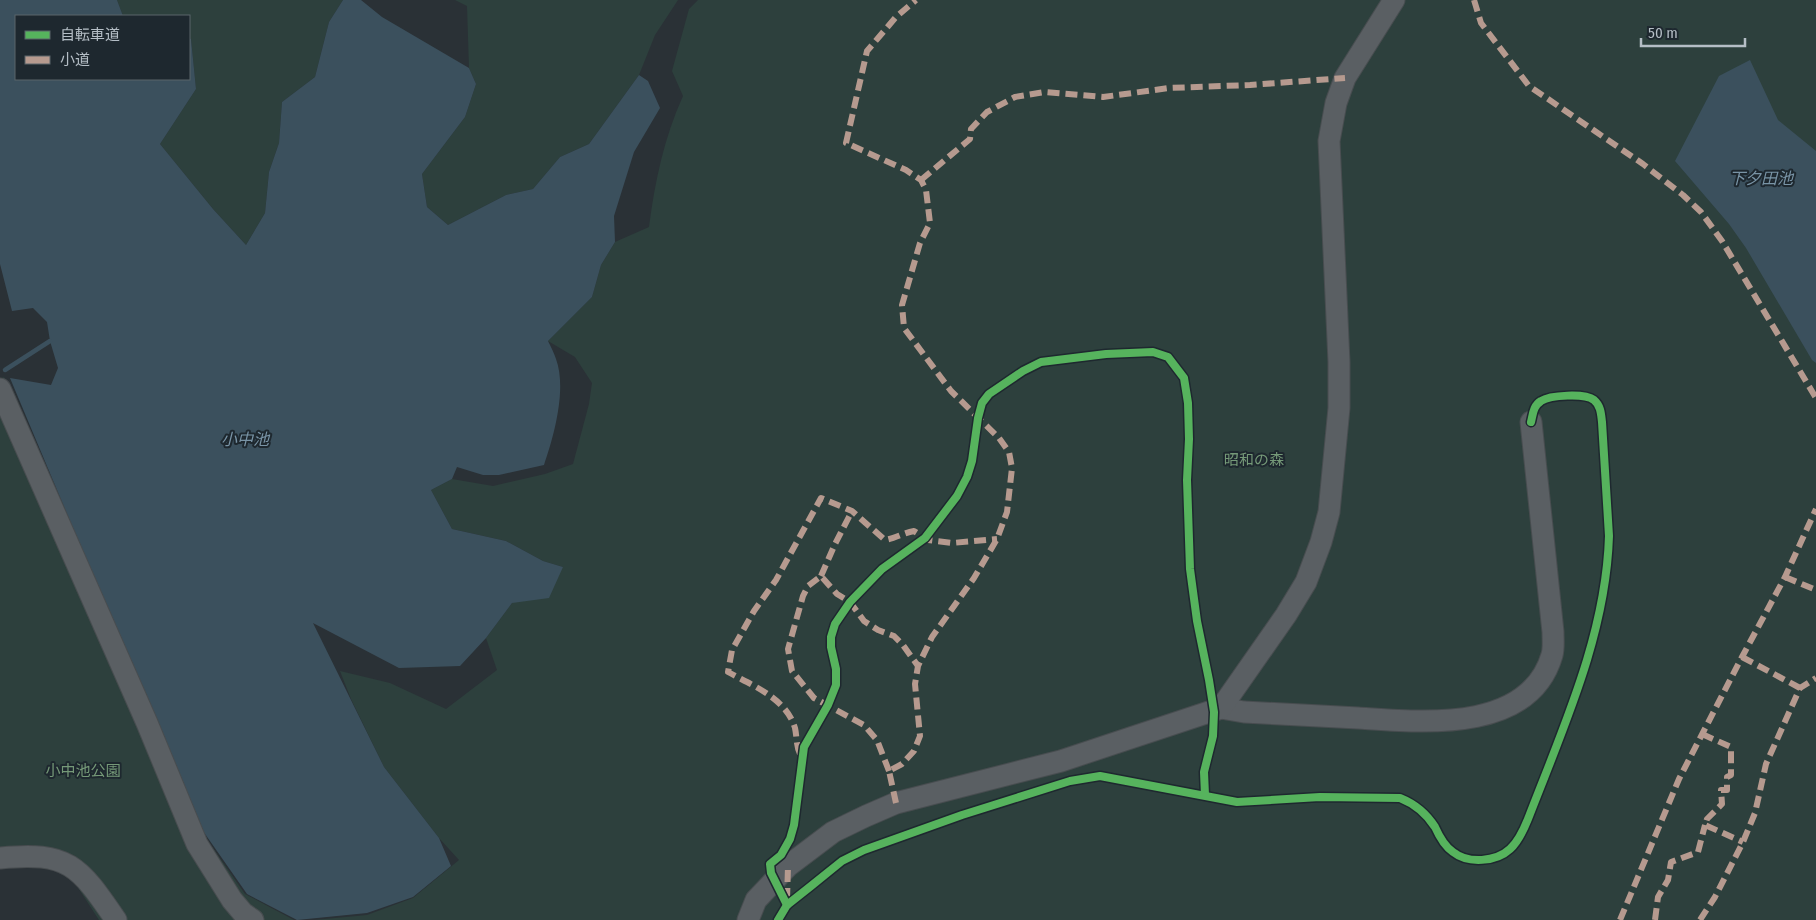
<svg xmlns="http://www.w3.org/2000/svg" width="1816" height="920" viewBox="0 0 1816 920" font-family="'Fira Sans Condensed','Noto Sans JP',sans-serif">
	<rect width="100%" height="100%" fill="#2a3136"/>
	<g fill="#2d403d">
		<polygon points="117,0 343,0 329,22 315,77 282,102 279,143 269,172 265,213 246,245 213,209 160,144 196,89 191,39 189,38 189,16 123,16"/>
		<polygon points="455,0 678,0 655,35 639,75 589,144 560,157 533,189 506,195 448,225 427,207 422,174 465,117 476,84 469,68 467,6"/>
		<path d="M698 0H1816V920H314L367 915 413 898 459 860 439 838 384 767 351 699 340 671 390 683 446 709 497 670 486 638 512 603 563 567 543 561 506 541 452 529 431 490 452 479 493 486 545 474 573 464 589 404 592 383 575 357 548 341 592 297 601 265 615 242 649 227C655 181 664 138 683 96L672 71 689 9Z"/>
		<polygon points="4,377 194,821 245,894 294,920 99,920 53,849 28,845 0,848 0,379"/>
	</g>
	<g fill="#3b505d">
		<path d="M0 0H117L123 16H16V79H189V38L191 39 196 89 160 144 213 209 246 245 265 213 269 172 279 143 282 102 315 77 329 22 343 0H361L382 17 469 68 476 84 465 117 422 174 427 207 448 225 506 195 533 189 560 157 589 144 639 75 648 81 660 108 634 152 614 216 615 242 601 265 592 297 548 341C551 347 554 353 556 359 567 389 554 436 544 465L499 475H483L457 467 452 479 431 490 452 529 506 541 543 561 563 567 549 598 512 603 486 638 460 666 399 668 313 623 384 767 439 838 451 866 413 897 367 913 297 920 247 894 196 821 10 378 51 385 58 368 50 341 47 322 33 308 12 311 0 264Z"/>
		<polygon points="1750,60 1778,120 1816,151 1816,363 1812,360 1746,248 1729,224 1675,161 1719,76"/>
	</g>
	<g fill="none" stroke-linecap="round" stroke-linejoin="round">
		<polyline stroke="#3b505d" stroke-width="4.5" points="5,370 50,341"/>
		<g stroke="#484d50" stroke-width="23">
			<g id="minor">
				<polyline points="0,389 147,723 197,844 232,900 243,913 253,920"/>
				<path d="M1221 708 1244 712C1282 714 1320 716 1358 718 1421 722 1529 734 1552 655 1554 648 1553 640 1553 632L1531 422"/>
				<path d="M0 858C69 851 79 866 116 920"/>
				<polyline points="748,920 756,900 788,866 833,832 866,816 896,803 1061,761 1221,708 1286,615 1306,582 1321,542 1329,512 1339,408 1339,362 1329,141 1336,103 1345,78 1394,0"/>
			</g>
		</g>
		<use href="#minor" stroke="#5a5f63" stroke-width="21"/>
		<g stroke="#b69a8f" stroke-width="6" stroke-dasharray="12 6" stroke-linecap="butt">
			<polyline points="1474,0 1481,23 1529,86 1643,164 1683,195 1701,212 1722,241 1816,398"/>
			<polyline points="921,180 970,139 971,129 987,112 1015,97 1045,92 1103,97 1169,88 1250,85 1345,78"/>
			<polyline points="821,576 835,544 852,511"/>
			<polyline points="1785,577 1816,590"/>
			<polyline points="1742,657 1800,688"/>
			<polyline points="1702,734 1731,747 1731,775 1727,777 1727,790 1721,790 1722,804 1707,819 1705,825 1743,842"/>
			<path d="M800 754C796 746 797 737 795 728 786 698 753 686 728 672L732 650 754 611 776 580 821 498 852 511 885 540C896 538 903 533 914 531L928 540 952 543 997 539"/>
			<polyline points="889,771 877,740 864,725 814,698 792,671 788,649 803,596 808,586 821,576 837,594 850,602 864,621 878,630 894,636 903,645 918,666"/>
			<polyline points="896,803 889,771 902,764 914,751 920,736 915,684 918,666 932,637 974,578 997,539 1007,512 1012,468 1009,452 999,438 951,391 904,328 902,305 920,243 930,223 926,190 921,180 906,170 846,143 867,51 896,17 916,0"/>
			<polyline points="787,900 788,866"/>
			<polyline points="1620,920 1679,779 1742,657 1785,577 1816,509"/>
			<polyline points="1655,920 1658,897 1668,880 1671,862 1698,852 1705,825"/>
			<polyline points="1700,920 1715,897 1743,842 1755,813 1766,764 1800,688 1816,678"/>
		</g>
		<g stroke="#1e282f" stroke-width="11">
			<g id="cycleway">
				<polyline points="787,905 771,873 770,864 781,855 790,839 794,825 804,747 828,705 836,685 836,669 831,647 831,637 835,624 850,602 882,569 925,538 957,496 967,477 972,461 978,418 982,403 989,394 1023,371 1041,362 1106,354 1153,352 1168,357 1184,378 1188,403 1189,439 1187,480 1190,569 1197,621 1209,680 1214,712 1213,736 1204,772 1205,795"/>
				<path d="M778 920 787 905 811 886 842 861 864 850 962 815 1070 781 1100 776 1237 802 1320 797 1400 798C1415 804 1426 813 1435 827 1439 836 1444 846 1453 852 1468 864 1496 862 1510 849 1519 841 1524 829 1528 819 1563 728 1606 635 1609 536L1602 422C1601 414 1601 406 1594 400 1585 393 1550 395 1541 401 1533 406 1533 414 1531 422"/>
			</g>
		</g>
		<use href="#cycleway" stroke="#56b35d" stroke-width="8"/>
	</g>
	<g text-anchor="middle" stroke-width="4" stroke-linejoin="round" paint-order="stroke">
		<g font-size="15" fill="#759978" stroke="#1e282f">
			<text x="1254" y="465">昭和の森</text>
			<text x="83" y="776">小中池公園</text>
		</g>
		<g font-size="16" font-style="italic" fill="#7994a6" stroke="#1e282f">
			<text x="1761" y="184">下夕田池</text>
			<text x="245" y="445">小中池</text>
		</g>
	</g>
	<rect x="15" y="15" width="175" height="65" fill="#1e282f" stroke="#5a646b"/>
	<rect x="25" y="31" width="25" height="8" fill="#56b35d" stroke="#5a646b"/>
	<text x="60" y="40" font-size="15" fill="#b5bec6">自転車道</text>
	<rect x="25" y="56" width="25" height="8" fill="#b69a8f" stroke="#5a646b"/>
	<text x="60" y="65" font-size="15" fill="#b5bec6">小道</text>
	<path d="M1641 38v8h104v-8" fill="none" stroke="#b5bec6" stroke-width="2.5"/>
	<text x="1648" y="38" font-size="15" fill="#b5bec6" stroke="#1e282f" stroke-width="4" paint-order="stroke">50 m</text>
</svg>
